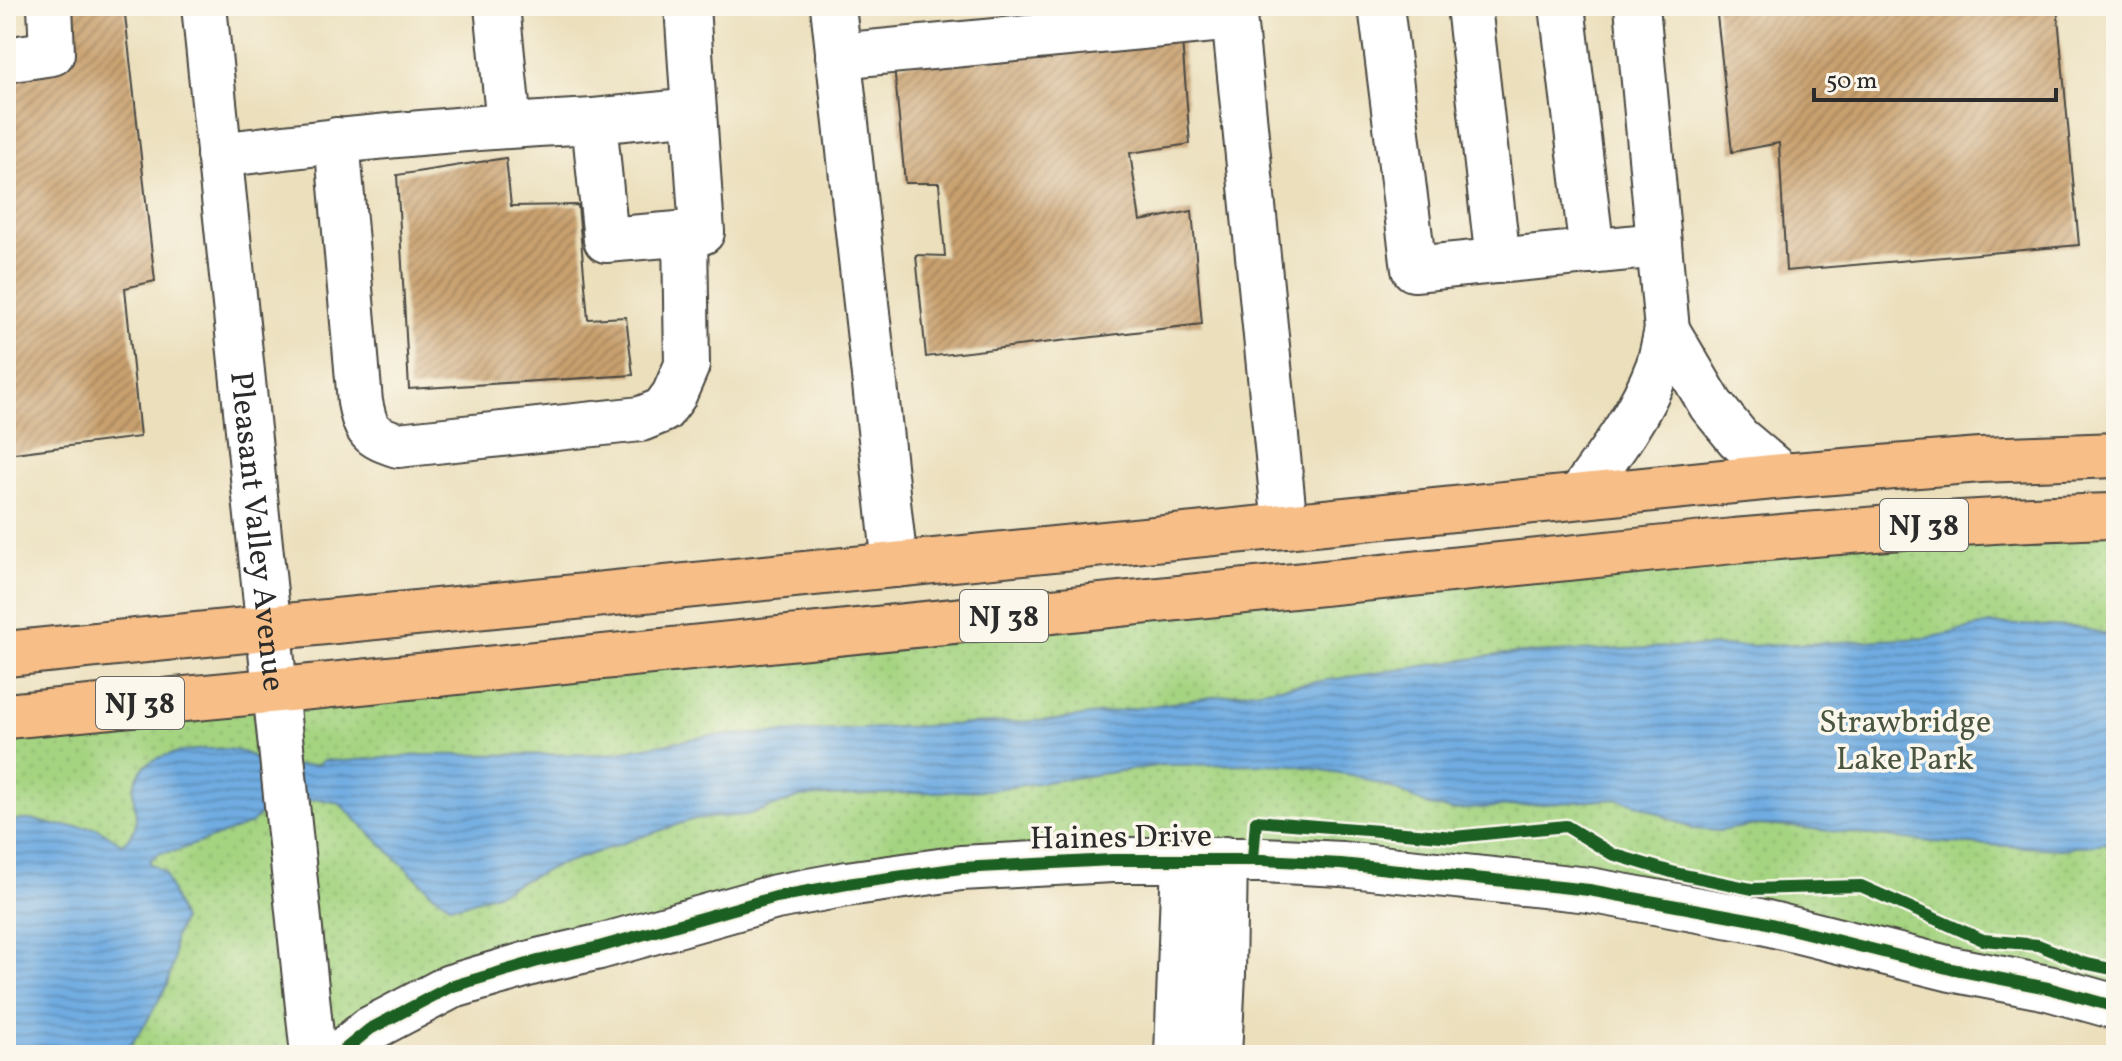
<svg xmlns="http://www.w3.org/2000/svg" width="2122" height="1061" viewBox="0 0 2122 1061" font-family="Vollkorn,serif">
	<defs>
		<pattern id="park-dots" width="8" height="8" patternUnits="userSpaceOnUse" patternTransform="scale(2)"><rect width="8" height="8" fill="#a5d481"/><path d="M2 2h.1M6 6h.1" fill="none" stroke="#8eb670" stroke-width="1.8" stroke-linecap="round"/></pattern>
		<pattern id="water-rules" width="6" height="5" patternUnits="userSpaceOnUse" patternTransform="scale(2)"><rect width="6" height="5" fill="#6face1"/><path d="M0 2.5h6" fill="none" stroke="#5b8cb7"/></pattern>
		<pattern id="building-hatch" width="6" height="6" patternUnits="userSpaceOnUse" patternTransform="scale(2)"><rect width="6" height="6" fill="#c9a06e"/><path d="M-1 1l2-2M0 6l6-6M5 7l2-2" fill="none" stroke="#a3835b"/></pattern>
	</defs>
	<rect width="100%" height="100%" fill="#fbf7ec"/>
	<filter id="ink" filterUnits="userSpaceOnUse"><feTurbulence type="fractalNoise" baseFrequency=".0125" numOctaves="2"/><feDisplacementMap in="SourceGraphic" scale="16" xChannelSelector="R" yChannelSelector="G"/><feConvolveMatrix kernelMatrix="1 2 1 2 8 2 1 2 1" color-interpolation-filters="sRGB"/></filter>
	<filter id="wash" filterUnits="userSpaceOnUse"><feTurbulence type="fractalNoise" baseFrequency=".006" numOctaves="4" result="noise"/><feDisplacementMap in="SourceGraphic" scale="32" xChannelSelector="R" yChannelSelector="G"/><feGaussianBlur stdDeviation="1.8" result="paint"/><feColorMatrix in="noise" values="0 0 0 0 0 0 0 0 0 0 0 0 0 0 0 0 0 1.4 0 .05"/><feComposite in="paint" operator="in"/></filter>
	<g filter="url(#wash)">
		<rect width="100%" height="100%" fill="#ebdfbc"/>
		<polygon fill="url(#park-dots)" stroke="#688056" stroke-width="2" points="2116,516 2116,1006 1451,874 884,878 396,1014 342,1055 6,1055 6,716"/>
		<path fill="url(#water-rules)" stroke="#4d6c86" stroke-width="2" d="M1990 624 2076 627 2116 636V844L2106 843 2061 849 1933 842 1794 827 1756 825 1719 831 1693 829 1640 805 1618 799 1452 810 1429 806 1397 790 1357 776 1294 765 1271 764 1163 765 989 790 801 797 747 815 694 819 553 867 496 893 461 905H450L433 894 339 803 320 799 269 805 251 824 176 851 160 853 150 860V863L165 873 182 920 174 939V960L167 985 146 1023 123 1055H6V820H34L54 825 97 828 122 844C150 822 126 803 136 780 137 776 143 768 146 765 165 750 216 746 238 751 250 753 256 760 265 767L318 765 323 760 344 761 423 755 606 754 708 736 1056 720 1504 654 1674 647 1748 646 1928 638Z"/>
		<g id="blocks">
			<g fill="url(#building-hatch)">
				<polygon points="64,6 124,6 155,281 125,288 140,437 6,454 6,70"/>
				<polygon points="1716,6 2057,6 2079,245 1786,271 1779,143 1732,152"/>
				<polygon points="1182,40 1190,144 1130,153 1140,221 1192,211 1202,324 926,357 916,255 945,256 939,183 905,183 894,65"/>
				<polygon points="506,158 511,206 578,205 588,319 626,317 633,375 409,389 397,175"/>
			</g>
		</g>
	</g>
	<g filter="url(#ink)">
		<use href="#blocks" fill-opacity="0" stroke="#484641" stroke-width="2"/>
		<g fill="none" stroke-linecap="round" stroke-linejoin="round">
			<g stroke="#484641" stroke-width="48">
				<g id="minor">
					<path id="s1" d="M204 6 313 1055"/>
					<polyline points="497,6 509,125"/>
					<polyline points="833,6 895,565"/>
					<polyline points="1233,6 1285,526"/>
					<polyline points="1381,6 1414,269 1659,245"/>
					<polyline points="1469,6 1498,261"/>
					<polyline points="1562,6 1592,252"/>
					<polyline points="1637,6 1667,330"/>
					<polyline points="838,56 1234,18"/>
					<polyline points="6,60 52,53 50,6"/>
					<polyline points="594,121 694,111"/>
					<path d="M337 140 360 402C366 432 370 436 398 445L641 419 663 410 674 395 687 365 685 234"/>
					<path d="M219 155C344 139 468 127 594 121L606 240 702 232 687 6"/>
					<path d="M1579 496C1609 455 1640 415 1658 367 1662 355 1664 342 1667 330L1711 405 1738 438 1783 476"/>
					<polyline points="338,1055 370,1029 450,987 538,961 599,947 776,897 847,884 961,868 1112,860 1263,860 1341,864 1589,890 1759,921 1951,969 2048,988 2116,1007"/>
					<polyline points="1177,1055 1184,860"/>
					<polyline points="1219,1055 1223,974 1225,859"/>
				</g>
			</g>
			<g stroke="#484641" stroke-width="48">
				<g id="highway">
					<polyline points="6,654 1783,476 1980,460 2116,455"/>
					<path d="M6 716 321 686 1733 541C1861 530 1988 519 2116 516"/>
				</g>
			</g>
			<use href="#minor" stroke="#fff" stroke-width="44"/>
			<use href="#highway" stroke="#f7be87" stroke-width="44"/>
			<g stroke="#fbf7ec" stroke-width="17">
				<g id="cycleway">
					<polyline points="1253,859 1256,821 1454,837 1566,826 1612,854 1675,873 1752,889 1861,886 1983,940 2038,945 2083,963 2116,970"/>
					<polyline points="338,1055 370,1029 450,987 538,961 599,947 776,897 847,884 961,868 1112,860 1263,860 1341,864 1589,890 1759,921 1951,969 2048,988 2116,1007"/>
				</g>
			</g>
			<use href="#cycleway" stroke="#1b5e20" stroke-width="12"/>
		</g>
	</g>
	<g text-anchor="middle" stroke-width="7" stroke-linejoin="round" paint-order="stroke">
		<g fill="#fbf7ec" stroke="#696865" stroke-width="2">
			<rect x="1880" y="499" width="88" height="52" rx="6"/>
			<rect x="960" y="590" width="88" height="52" rx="6"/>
			<rect x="96" y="677" width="88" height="52" rx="6"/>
		</g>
		<g font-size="30" font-weight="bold" fill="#2b2b2b">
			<text x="1924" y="535">NJ 38</text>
			<text x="1004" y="626">NJ 38</text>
			<text x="140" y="713">NJ 38</text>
		</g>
		<g font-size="32" fill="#2b2b2b" stroke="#fbf7ec">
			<text dy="11" stroke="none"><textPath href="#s1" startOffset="528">Pleasant Valley Avenue</textPath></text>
			<text transform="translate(1121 836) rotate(-1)" y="11">Haines Drive</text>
		</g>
		<g font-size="32" fill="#4a5540" stroke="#fbf7ec">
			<text x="1905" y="732">Strawbridge<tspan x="1905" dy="37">Lake Park</tspan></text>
		</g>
	</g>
	<rect width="2122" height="1061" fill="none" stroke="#fbf7ec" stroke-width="32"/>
	<path d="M1814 88v12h242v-12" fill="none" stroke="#2b2b2b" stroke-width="4"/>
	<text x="1826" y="88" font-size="24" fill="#2b2b2b" stroke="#fbf7ec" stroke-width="6" paint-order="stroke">50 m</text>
</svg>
